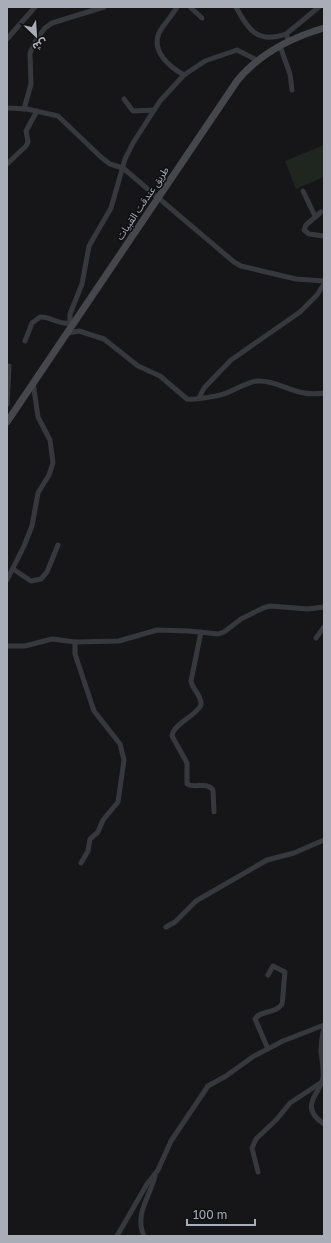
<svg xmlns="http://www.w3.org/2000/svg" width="331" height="1243" viewBox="0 0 331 1243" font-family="'Golos Text','Noto Sans Arabic',sans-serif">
	<rect width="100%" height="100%" fill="#161618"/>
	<polygon fill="#1e261f" points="324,145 324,177 296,189 285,161"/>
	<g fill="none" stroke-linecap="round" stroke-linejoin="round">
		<g stroke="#37383d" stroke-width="5">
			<path d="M177 7C172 16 163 25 159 33 151 52 170 67 184 75"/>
			<polyline points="190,7 202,18"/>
			<path d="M236 7C248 30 258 44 286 34L289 41"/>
			<polyline points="286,34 319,7"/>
			<polyline points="7,39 35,7"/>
			<polyline points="280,46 290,74 292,90"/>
			<polyline points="124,99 133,111 154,110"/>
			<polyline points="7,108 27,109 58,116 102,158 110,164 123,168 234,262 241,266 296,279 324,281"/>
			<polyline points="24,109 31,84 30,53 36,40 45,28 52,23 104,7"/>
			<polyline points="7,164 26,146 28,142 26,131 37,111"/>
			<polyline points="303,191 315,216"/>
			<polyline points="321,212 306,225 304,230 309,234 324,236"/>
			<polyline points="70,328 70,314 82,284 89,246 111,208 125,159 133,143 160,101 184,75 205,61 237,50 257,60"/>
			<path d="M68 333 79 331 104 339 138 366 160 376 187 399C195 400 221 396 229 392 239 388 247 382 258 381 280 380 296 398 324 393"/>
			<path d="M25 341 32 323 40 317C50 316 58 325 69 323"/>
			<polyline points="199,398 204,388 231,360 300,312 317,295 324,284"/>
			<polyline points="7,404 9,366"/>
			<polyline points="13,569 31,581 41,579 47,572 58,545"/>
			<polyline points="7,580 24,546 32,526 38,493 49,475 53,463 50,440 38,417 33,382"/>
			<path d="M201 632 191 681C193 691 202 695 201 705 195 717 173 724 172 736L187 763V784C195 789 206 781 213 790L214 812"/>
			<polyline points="316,638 324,627"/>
			<polyline points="75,642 75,654 94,711 120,744 124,760 118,802 103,820 98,832 90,839 88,851 81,863"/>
			<polyline points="7,646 25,646 52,639 75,642 119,641 157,630 189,631 218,634 224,632 241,619 263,608 270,606 308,609 324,607"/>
			<polyline points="166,927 175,922 196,901 267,860 294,853 324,840"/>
			<path d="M324 1027C322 1036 321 1044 321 1052 322 1061 324 1069 323 1078 321 1093 297 1106 324 1124"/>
			<path d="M268 1049 255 1019C260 1010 276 1014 282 1004 283 1001 284 978 285 972L273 966 268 975"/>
			<polyline points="258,1172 252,1148 256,1139 277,1119 290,1103 322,1082"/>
			<polyline points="117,1236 147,1184 158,1170 171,1141 208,1086 226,1076 254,1056 283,1041 324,1025"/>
			<path d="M144 1236C134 1214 150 1197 155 1176"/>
		</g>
		<path stroke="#45474d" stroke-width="7" d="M7 422 237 81C259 54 290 38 324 28"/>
	</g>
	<g text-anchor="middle" stroke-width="3.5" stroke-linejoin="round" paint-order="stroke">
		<g font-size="10" fill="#a8adb8" stroke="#111113">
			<text transform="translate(142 203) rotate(-56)" y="4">طريق عندقت القبيات</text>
		</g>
	</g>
	<rect width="331" height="1243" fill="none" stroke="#a8adb8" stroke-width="16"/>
	<g transform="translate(36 36) rotate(155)" stroke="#111113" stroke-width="3" paint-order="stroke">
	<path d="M0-3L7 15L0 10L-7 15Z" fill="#a8adb8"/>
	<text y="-6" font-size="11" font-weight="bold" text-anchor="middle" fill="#a8adb8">ش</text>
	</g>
	<path d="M187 1219v6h68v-6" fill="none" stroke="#a8adb8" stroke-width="2"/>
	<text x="193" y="1219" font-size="12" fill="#a8adb8" stroke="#111113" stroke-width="3" paint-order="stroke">100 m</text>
</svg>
